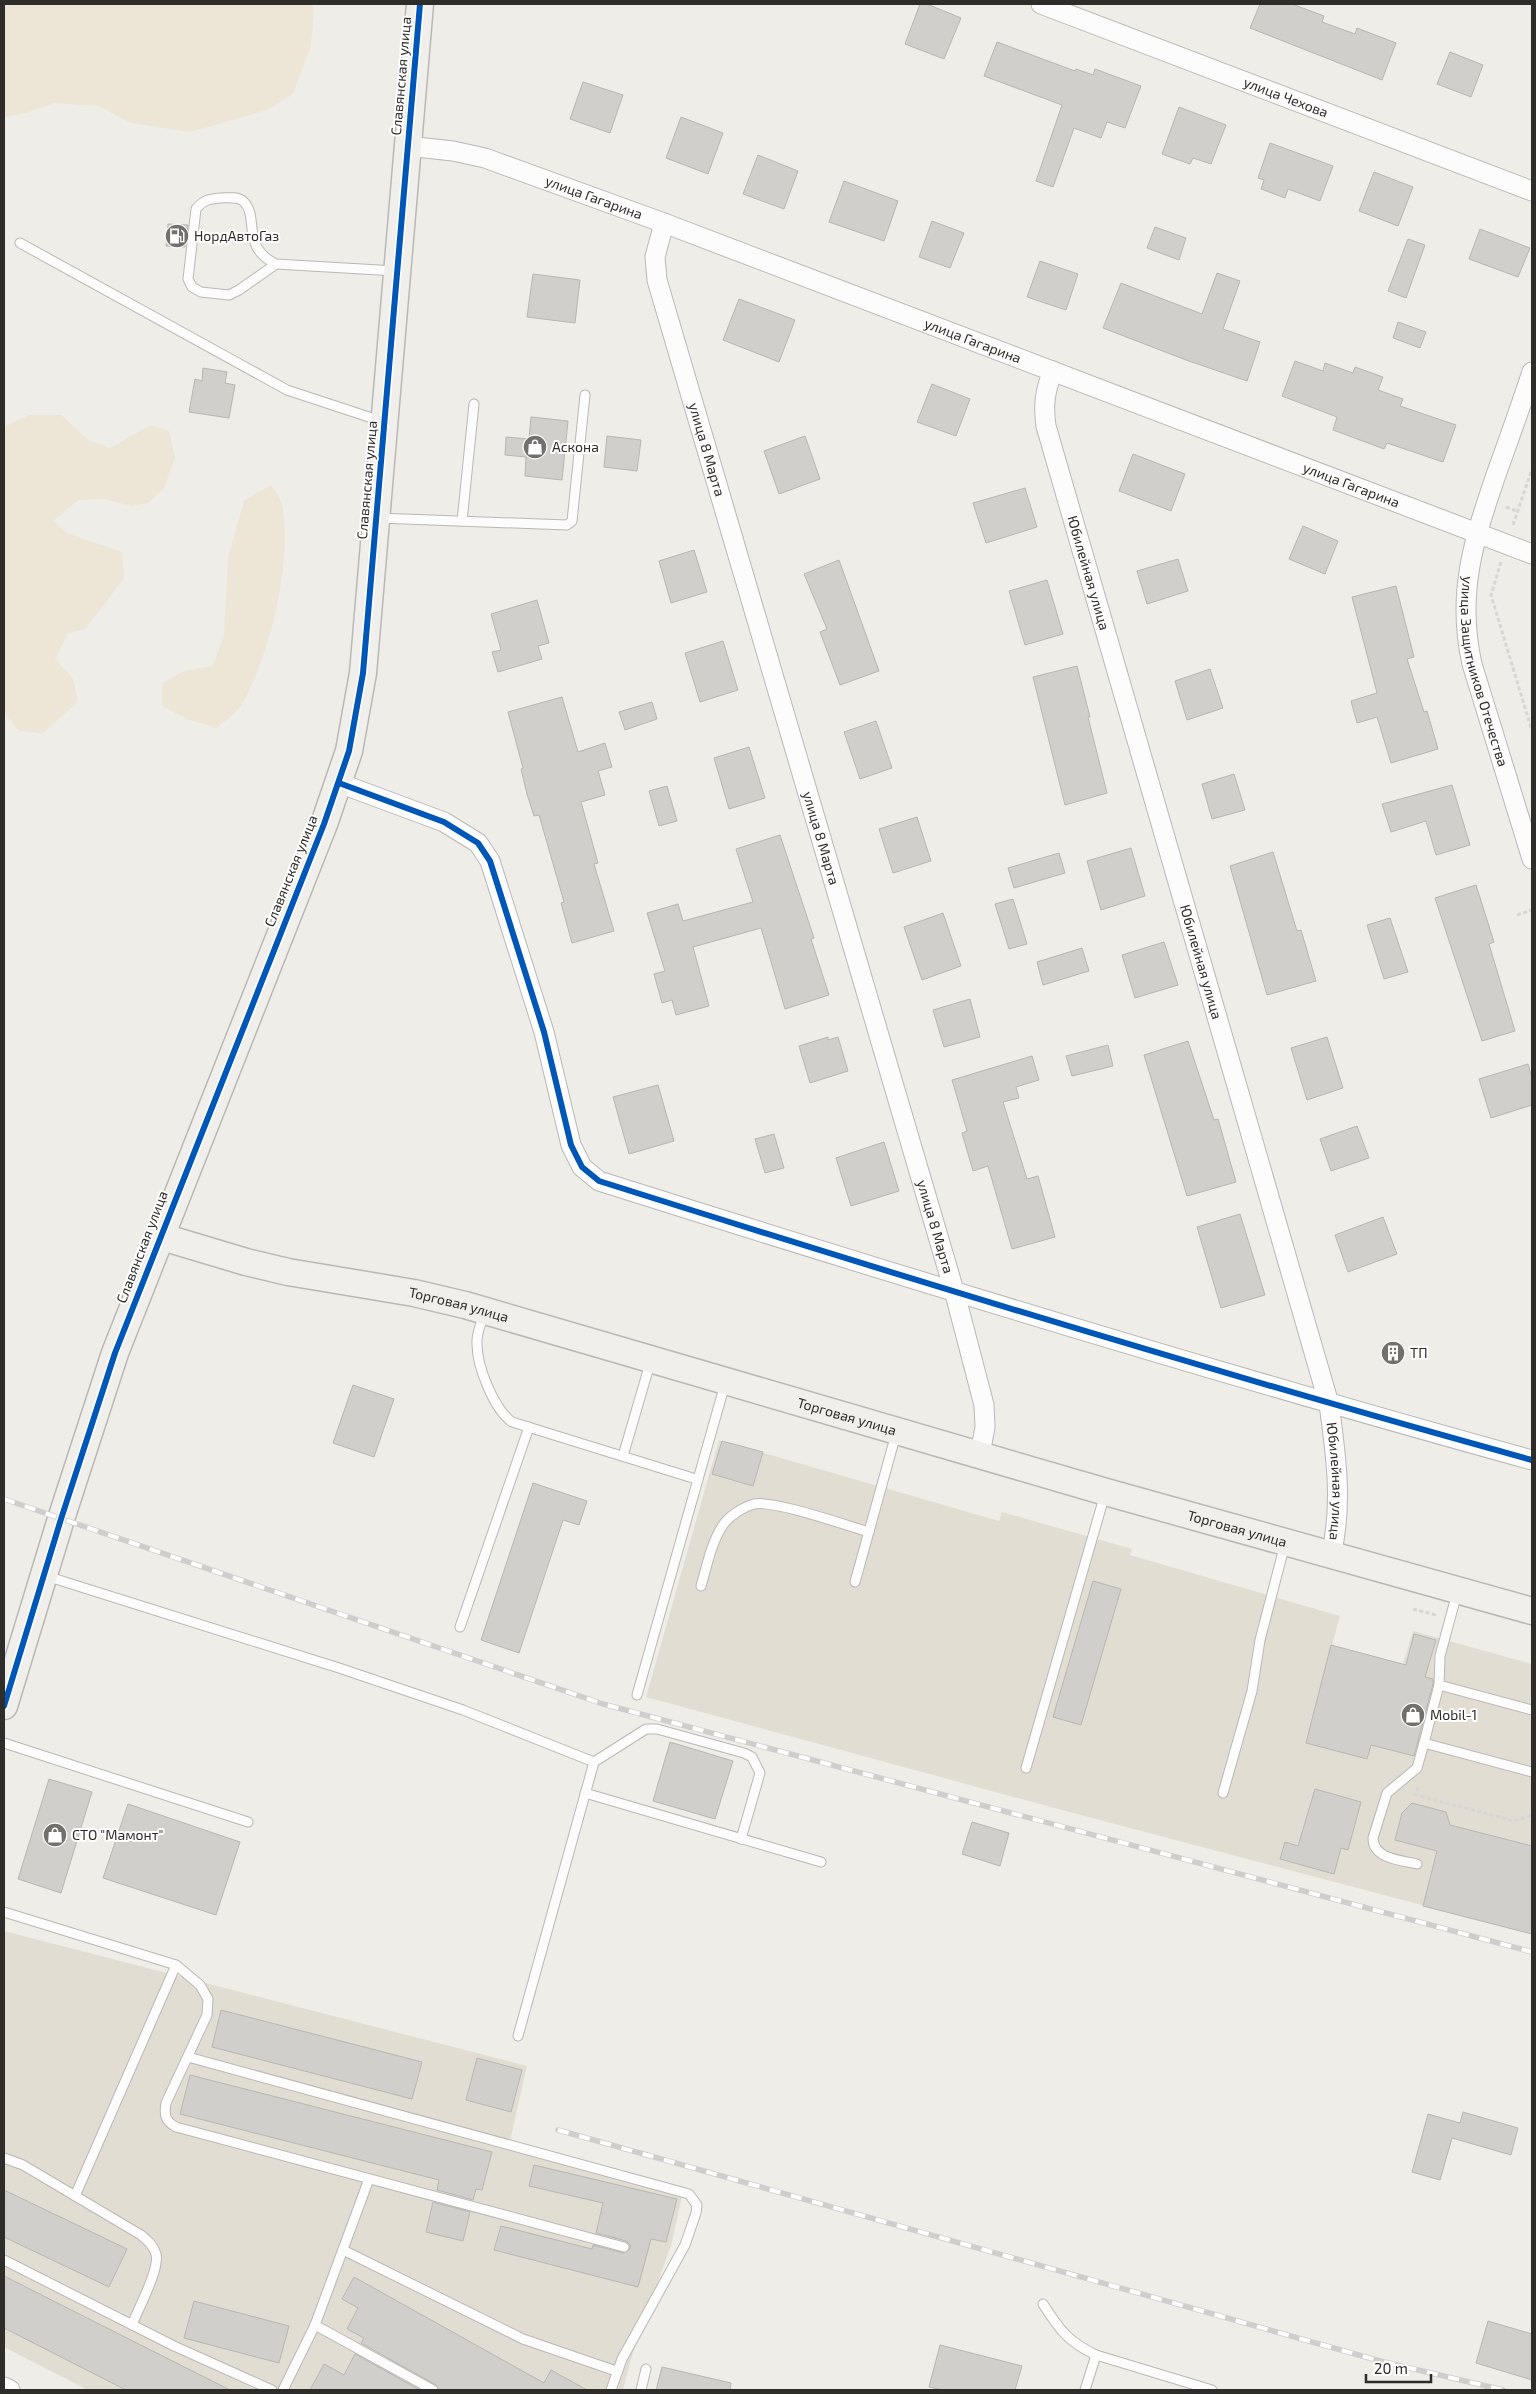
<svg xmlns="http://www.w3.org/2000/svg" width="1536" height="2394" viewBox="0 0 1536 2394" font-family="'Exo 2',sans-serif">
	<rect width="100%" height="100%" fill="#efede8"/>
	<g fill="#e2ddd3">
		<polygon points="719,1440 999,1521 1002,1512 1132,1549 1130,1555 1340,1616 1332,1645 1403,1664 1413,1631 1532,1664 1532,1934 1058,1809 646,1697"/>
		<polygon points="4,1931 527,2066 510,2141 684,2187 672,2242 631,2359 623,2390 88,2390 4,2347"/>
	</g>
	<g fill="#ede5d5">
		<polygon points="4,4 312,4 314,10 311,45 293,94 267,110 190,132 131,123 98,106 54,103 26,113 4,117"/>
		<polygon points="29,415 61,415 88,440 110,448 151,425 169,431 175,458 164,488 148,503 132,506 103,499 78,500 53,521 69,534 122,552 124,578 85,629 68,633 55,659 73,679 78,701 42,734 18,730 4,712 4,427"/>
		<path d="M271 485C275 491 280 498 282 505 293 560 270 656 242 704 237 713 224 721 217 728L187 719 162 706V683L185 671 213 666 224 635 228 557 244 501Z"/>
	</g>
	<g fill="#d1cfcb" stroke="#b7b6b2">
		<polygon points="920,4 927,4 961,18 944,59 905,44"/>
		<polygon points="1260,4 1292,4 1324,16 1322,22 1355,34 1357,28 1396,43 1382,80 1250,28"/>
		<polygon points="997,42 1075,71 1076,69 1093,75 1095,69 1141,86 1125,128 1107,122 1101,138 1074,128 1053,187 1036,181 1062,105 984,76"/>
		<polygon points="1450,52 1483,65 1471,97 1437,84"/>
		<polygon points="583,82 623,95 610,133 570,119"/>
		<polygon points="1179,107 1226,125 1211,164 1193,158 1190,164 1162,154"/>
		<polygon points="681,117 723,133 708,174 666,158"/>
		<polygon points="1270,143 1333,166 1320,201 1288,189 1285,198 1261,189 1264,180 1258,178"/>
		<polygon points="758,155 798,171 784,209 743,194"/>
		<polygon points="1374,172 1413,187 1398,226 1359,211"/>
		<polygon points="844,181 898,201 884,241 829,222"/>
		<polygon points="932,221 964,233 950,268 919,257"/>
		<polygon points="168,224 188,225 185,247 166,246"/>
		<polygon points="1155,227 1186,238 1179,260 1147,248"/>
		<polygon points="1480,229 1530,248 1518,277 1469,259"/>
		<polygon points="1408,239 1425,245 1406,298 1388,291"/>
		<polygon points="1040,261 1078,274 1066,310 1027,297"/>
		<polygon points="1217,273 1240,281 1223,329 1260,342 1247,381 1186,360 1103,328 1121,283 1202,314"/>
		<polygon points="533,274 580,280 575,323 527,317"/>
		<polygon points="739,299 795,320 779,362 723,340"/>
		<polygon points="1398,322 1426,332 1420,348 1393,338"/>
		<polygon points="1295,361 1323,371 1325,363 1353,373 1355,367 1383,377 1378,390 1403,399 1400,406 1456,425 1443,462 1387,443 1384,449 1333,430 1337,417 1282,396"/>
		<polygon points="203,368 227,372 225,383 235,385 229,418 189,412 195,379 202,381"/>
		<polygon points="932,384 970,399 956,436 917,422"/>
		<polygon points="531,417 568,421 562,480 525,476 526,457 505,455 506,437 529,439"/>
		<polygon points="607,436 641,440 637,471 604,467"/>
		<polygon points="805,436 820,479 779,494 764,451"/>
		<polygon points="1133,454 1185,474 1171,511 1119,491"/>
		<polygon points="1025,488 1037,527 986,543 973,503"/>
		<polygon points="1303,526 1338,541 1325,574 1289,559"/>
		<polygon points="694,550 707,592 671,603 659,561"/>
		<polygon points="1178,559 1188,591 1147,604 1137,571"/>
		<polygon points="839,560 879,671 840,685 820,632 827,629 804,574"/>
		<polygon points="1047,580 1063,634 1025,645 1009,591"/>
		<polygon points="1396,586 1414,657 1407,659 1424,712 1427,711 1438,749 1391,763 1377,717 1357,723 1351,701 1377,693 1352,597"/>
		<polygon points="537,600 549,643 538,646 542,659 498,672 492,652 501,650 491,614"/>
		<polygon points="723,641 738,690 700,702 685,653"/>
		<polygon points="1077,666 1090,717 1088,717 1107,793 1065,805 1033,677"/>
		<polygon points="1210,669 1223,708 1187,720 1175,681"/>
		<polygon points="562,697 578,752 605,743 612,767 598,771 605,795 581,802 598,863 594,864 614,931 572,943 561,903 564,902 539,815 534,816 527,794 521,769 523,768 508,712"/>
		<polygon points="652,702 657,719 625,730 619,712"/>
		<polygon points="876,721 892,768 860,779 844,732"/>
		<polygon points="749,747 765,798 729,809 714,758"/>
		<polygon points="1234,774 1245,810 1212,819 1202,784"/>
		<polygon points="1452,785 1470,845 1436,855 1426,821 1391,832 1382,804"/>
		<polygon points="667,786 677,821 659,826 649,791"/>
		<polygon points="917,817 931,861 893,873 879,829"/>
		<polygon points="780,835 814,938 811,939 829,995 785,1009 761,928 693,947 709,1006 676,1015 672,1000 662,1003 654,974 665,971 647,913 678,904 683,921 753,902 736,849"/>
		<polygon points="1131,848 1145,896 1101,910 1087,861"/>
		<polygon points="1273,852 1297,931 1301,930 1316,981 1267,995 1230,866"/>
		<polygon points="1059,853 1065,873 1014,888 1008,868"/>
		<polygon points="1476,885 1494,942 1489,944 1515,1031 1482,1041 1435,898"/>
		<polygon points="1013,899 1027,944 1009,949 995,904"/>
		<polygon points="943,913 961,966 922,980 904,927"/>
		<polygon points="1390,918 1408,972 1384,979 1367,925"/>
		<polygon points="1164,942 1178,985 1135,998 1122,955"/>
		<polygon points="1082,948 1089,971 1043,985 1037,962"/>
		<polygon points="970,999 980,1037 944,1047 933,1010"/>
		<polygon points="828,1037 828,1040 838,1037 848,1071 810,1083 799,1046"/>
		<polygon points="1327,1037 1343,1088 1307,1100 1291,1048"/>
		<polygon points="1188,1041 1214,1120 1218,1119 1236,1182 1187,1196 1144,1055"/>
		<polygon points="1108,1045 1113,1066 1072,1076 1066,1056"/>
		<polygon points="1032,1056 1039,1080 1016,1087 1019,1098 1003,1102 1027,1179 1038,1176 1055,1237 1012,1249 988,1166 973,1171 962,1133 967,1131 952,1080"/>
		<polygon points="1528,1064 1532,1078 1532,1105 1491,1118 1479,1079"/>
		<polygon points="658,1085 674,1141 629,1154 613,1097"/>
		<polygon points="1357,1126 1369,1158 1331,1171 1320,1139"/>
		<polygon points="774,1134 784,1168 765,1173 755,1139"/>
		<polygon points="884,1142 899,1191 851,1206 836,1158"/>
		<polygon points="1240,1214 1265,1295 1221,1308 1197,1227"/>
		<polygon points="1383,1217 1397,1254 1348,1272 1335,1235"/>
		<polygon points="353,1385 394,1399 374,1457 333,1443"/>
		<polygon points="722,1441 763,1452 753,1486 712,1474"/>
		<polygon points="533,1483 587,1501 579,1525 563,1520 519,1653 481,1640"/>
		<polygon points="1093,1581 1121,1589 1081,1725 1053,1717"/>
		<polygon points="1414,1634 1436,1640 1425,1677 1433,1679 1433,1684 1414,1756 1371,1745 1367,1759 1306,1743 1331,1645 1406,1665"/>
		<polygon points="670,1742 733,1761 715,1819 653,1801"/>
		<polygon points="49,1779 92,1792 61,1893 18,1879"/>
		<polygon points="1315,1789 1361,1802 1348,1850 1341,1848 1334,1874 1280,1859 1285,1842 1298,1846"/>
		<polygon points="1412,1803 1446,1812 1450,1825 1532,1846 1532,1934 1423,1906 1437,1851 1395,1840 1402,1813"/>
		<polygon points="128,1804 240,1842 216,1915 103,1878"/>
		<polygon points="972,1822 1009,1833 1000,1866 962,1854"/>
		<polygon points="221,2010 422,2062 412,2099 212,2047"/>
		<polygon points="477,2058 522,2070 511,2112 466,2100"/>
		<polygon points="190,2075 492,2152 482,2190 476,2189 473,2200 437,2190 439,2180 180,2114"/>
		<polygon points="1463,2112 1518,2128 1511,2155 1452,2138 1440,2180 1412,2172 1428,2114 1460,2123"/>
		<polygon points="534,2165 677,2199 666,2242 651,2239 638,2287 494,2250 501,2226 592,2249 593,2245 623,2253 630,2249 630,2245 626,2241 596,2233 603,2203 529,2186"/>
		<polygon points="4,2190 127,2249 109,2287 4,2237"/>
		<polygon points="433,2202 470,2212 463,2241 426,2232"/>
		<polygon points="4,2276 95,2322 230,2390 126,2390 4,2328"/>
		<polygon points="354,2277 544,2383 551,2370 587,2390 439,2390 436,2385 361,2343 364,2338 347,2329 358,2308 342,2299"/>
		<polygon points="194,2301 289,2326 279,2363 184,2338"/>
		<polygon points="1488,2321 1532,2334 1532,2380 1476,2363"/>
		<polygon points="940,2345 1022,2366 1015,2390 943,2390 929,2387"/>
		<polygon points="355,2354 420,2390 310,2390 324,2364 344,2375"/>
		<polygon points="662,2367 731,2383 730,2390 656,2390"/>
	</g>
	<g fill="none" stroke-linecap="round" stroke-linejoin="round">
		<g stroke="#bab8b5" stroke-width="11">
			<g id="lane">
				<polyline points="20,243 287,390 381,421"/>
				<path d="M276 264 239 290 229 295 201 292 192 287 188 279 196 209C203 200 209 199 220 198 226 198 237 196 243 201 260 216 240 247 276 264L396 271"/>
				<polyline points="378,518 567,525 572,521 585,395"/>
				<polyline points="462,521 474,404"/>
				<path d="M484 1314C481 1324 476 1334 477 1344 477 1367 494 1409 512 1422L696 1479"/>
				<polyline points="623,1456 651,1360"/>
				<polyline points="46,1576 339,1668 463,1710 594,1762 518,2036"/>
				<polyline points="855,1582 896,1434"/>
				<path d="M701 1586C707 1566 711 1543 723 1525 729 1516 743 1507 754 1504 774 1500 845 1525 869 1532"/>
				<polyline points="1457,1593 1440,1656 1439,1685 1424,1743 1532,1772"/>
				<polyline points="460,1627 529,1427"/>
				<polyline points="1439,1685 1532,1710"/>
				<polyline points="637,1695 725,1384"/>
				<polyline points="4,1743 248,1822"/>
				<polyline points="594,1762 646,1729 657,1729 744,1753 752,1757 760,1773 741,1839"/>
				<polyline points="1026,1768 1105,1494"/>
				<polyline points="585,1793 821,1862"/>
				<polyline points="1223,1793 1252,1691 1260,1640 1285,1544"/>
				<path d="M1417 1864C1401 1860 1373 1859 1373 1838L1387 1793 1417 1768 1424 1743"/>
				<path d="M4 1912 176 1965 200 1985 208 1999 207 2015 166 2103C164 2115 165 2121 176 2127L624 2247"/>
				<polyline points="188,2057 689,2194 697,2205 696,2213 685,2245 622,2359 611,2390"/>
				<path d="M4 2158 23 2165 141 2235C148 2241 153 2245 156 2254 160 2269 138 2309 132 2325"/>
				<polyline points="75,2196 176,1965"/>
				<polyline points="343,2250 523,2339 616,2371"/>
				<polyline points="4,2260 174,2346 272,2390"/>
				<path d="M1043 2304C1059 2329 1068 2342 1096 2355L1212 2390"/>
				<polyline points="315,2325 433,2390"/>
				<polyline points="283,2390 315,2325 369,2179"/>
				<polyline points="641,2390 646,2369"/>
				<polyline points="1085,2390 1096,2355"/>
			</g>
		</g>
		<g stroke="#bab8b5" stroke-width="21">
			<g id="street">
				<path id="s1" d="M1041 4 1532 191"/>
				<path id="s2" d="M407 146 453 151 485 158 664 223 1532 554"/>
				<path id="s3" d="M664 223 655 257 657 280 955 1294 984 1405 985 1427 980 1454"/>
				<path id="s4" d="M1053 371C1045 390 1043 405 1046 426L1329 1404C1336 1455 1343 1505 1331 1555"/>
				<path id="s5" d="M1532 372C1521 405 1509 439 1497 472 1474 539 1456 593 1472 664L1532 859"/>
				<path d="M339 783 444 822 478 843 490 861 544 1032 571 1145 582 1167 599 1181C909 1279 1219 1374 1532 1460"/>
				<polyline points="4,2387 10,2390"/>
			</g>
		</g>
		<g stroke="#bab8b5" stroke-width="29">
			<g id="secondary">
				<path id="s6" d="M159 1236 246 1262 288 1272 414 1293 465 1305 1106 1492 1532 1611"/>
				<polyline points="4,1706 61,1519 115,1353 324,824 349,751 363,673 420,4"/>
			</g>
		</g>
		<g stroke="#d6d6d4" stroke-width="3" stroke-dasharray="4 2.5" stroke-linecap="butt">
			<polyline points="1506,507 1517,511"/>
			<polyline points="1513,525 1532,469"/>
			<polyline points="1501,562 1491,595 1532,731"/>
			<polyline points="1517,915 1532,910"/>
			<polyline points="1413,1609 1436,1615"/>
			<polyline points="1418,1787 1416,1795 1514,1821 1532,1815"/>
		</g>
		<use href="#lane" stroke="#fdfcfc" stroke-width="9"/>
		<use href="#street" stroke="#fdfcfc" stroke-width="19"/>
		<use href="#secondary" stroke="#f0efeb" stroke-width="26"/>
		<g stroke="#d0cecd" stroke-width="5.5">
			<g id="rail">
				<polyline points="4,1499 603,1704 1532,1952"/>
				<polyline points="558,2130 1380,2361 1503,2390"/>
			</g>
		</g>
		<use href="#rail" stroke="#fff" stroke-width="4" stroke-dasharray="11" stroke-linecap="butt"/>
		<g stroke="#fff" stroke-width="9">
			<g id="cycleway">
				<path d="M339 783 444 822 478 843 490 861 544 1032 571 1145 582 1167 599 1181C909 1279 1219 1374 1532 1460"/>
				<polyline points="4,1706 61,1519 115,1353 324,824 349,751 363,673 420,4"/>
			</g>
		</g>
		<use href="#cycleway" stroke="#0057b8" stroke-width="6"/>
	</g>
	<defs>
		<g id="fuel-disc" transform="scale(1.25)"><circle r="9.5" fill="#72706c" stroke="#fff"/><path d="M-5.5-6h7V0h2V4h1.3V-2.5L3-4.5l.8-.8L6-3V5H2.5V1h-1V6h-7ZM-4.2-4.7v3.2H.2V-4.7Z" fill="#fff"/></g>
		<g id="shop-disc" transform="scale(1.25)"><circle r="9.5" fill="#72706c" stroke="#fff"/><path d="M-5-2.5h2.3a2.7 3.5 0 0 1 5.4 0H5L5.5 6h-11ZM-1.5-2.5h3a1.5 2.3 0 0 0-3 0Z" fill="#fff"/></g>
		<g id="building-disc" transform="scale(1.25)"><circle r="9.5" fill="#72706c" stroke="#fff"/><path d="M-4-6H4V6H1V3H-1V6H-4ZM-2.5-4.3h1.7v1.8h-1.7ZM.8-4.3h1.7v1.8H.8ZM-2.5-1h1.7V.8h-1.7ZM.8-1h1.7V.8H.8Z" fill="#fff"/></g>
	</defs>
	<g fill-rule="evenodd">
		<use href="#fuel-disc" x="177" y="236"/>
		<use href="#shop-disc" x="535" y="447"/>
		<use href="#building-disc" x="1393" y="1353"/>
		<use href="#shop-disc" x="1413" y="1715"/>
		<use href="#shop-disc" x="55" y="1835"/>
	</g>
	<g text-anchor="middle" stroke-width="4" stroke-linejoin="round" paint-order="stroke">
		<g font-size="14" fill="#2f2d2a" stroke="#fff">
			<text transform="translate(401 76) rotate(-85)" y="5">Славянская улица</text>
			<text dy="5" stroke="none"><textPath href="#s1" startOffset="262">улица Чехова</textPath></text>
			<text dy="5" stroke="none"><textPath href="#s2" startOffset="195">улица Гагарина</textPath></text>
			<text dy="5" stroke="none"><textPath href="#s2" startOffset="600">улица Гагарина</textPath></text>
			<text dy="5" stroke="none"><textPath href="#s3" startOffset="235">улица 8 Марта</textPath></text>
			<text transform="translate(367 480) rotate(-85)" y="5">Славянская улица</text>
			<text dy="5" stroke="none"><textPath href="#s2" startOffset="1005">улица Гагарина</textPath></text>
			<text dy="5" stroke="none"><textPath href="#s4" startOffset="209">Юбилейная улица</textPath></text>
			<text dy="5" stroke="none"><textPath href="#s5" startOffset="312">улица Защитников Отечества</textPath></text>
			<text dy="5" stroke="none"><textPath href="#s3" startOffset="640">улица 8 Марта</textPath></text>
			<text transform="translate(291 871) rotate(-68)" y="5">Славянская улица</text>
			<text dy="5" stroke="none"><textPath href="#s4" startOffset="614">Юбилейная улица</textPath></text>
			<text dy="5" stroke="none"><textPath href="#s3" startOffset="1045">улица 8 Марта</textPath></text>
			<text transform="translate(142 1247) rotate(-69)" y="5">Славянская улица</text>
			<text dy="5" stroke="none"><textPath href="#s6" startOffset="308">Торговая улица</textPath></text>
			<text dy="5" stroke="none"><textPath href="#s6" startOffset="712">Торговая улица</textPath></text>
			<text dy="5" stroke="none"><textPath href="#s4" startOffset="1152">Юбилейная улица</textPath></text>
			<text dy="5" stroke="none"><textPath href="#s6" startOffset="1118">Торговая улица</textPath></text>
		</g>
		<g font-size="14" fill="#2f2d2a" stroke="#fff" text-anchor="start">
			<text x="194" y="241">НордАвтоГаз</text>
			<text x="552" y="452">Аскона</text>
			<text x="1410" y="1358">ТП</text>
			<text x="1430" y="1720">Mobil-1</text>
			<text x="72" y="1840">СТО "Мамонт"</text>
		</g>
	</g>
	<rect width="1536" height="2394" fill="none" stroke="#2f2d2a" stroke-width="10"/>
	<path d="M1366 2374v8h65v-8" fill="none" stroke="#2f2d2a" stroke-width="2.5"/>
	<text x="1374" y="2374" font-size="15" fill="#2f2d2a" stroke="#ffffff" stroke-width="4" paint-order="stroke">20 m</text>
</svg>
